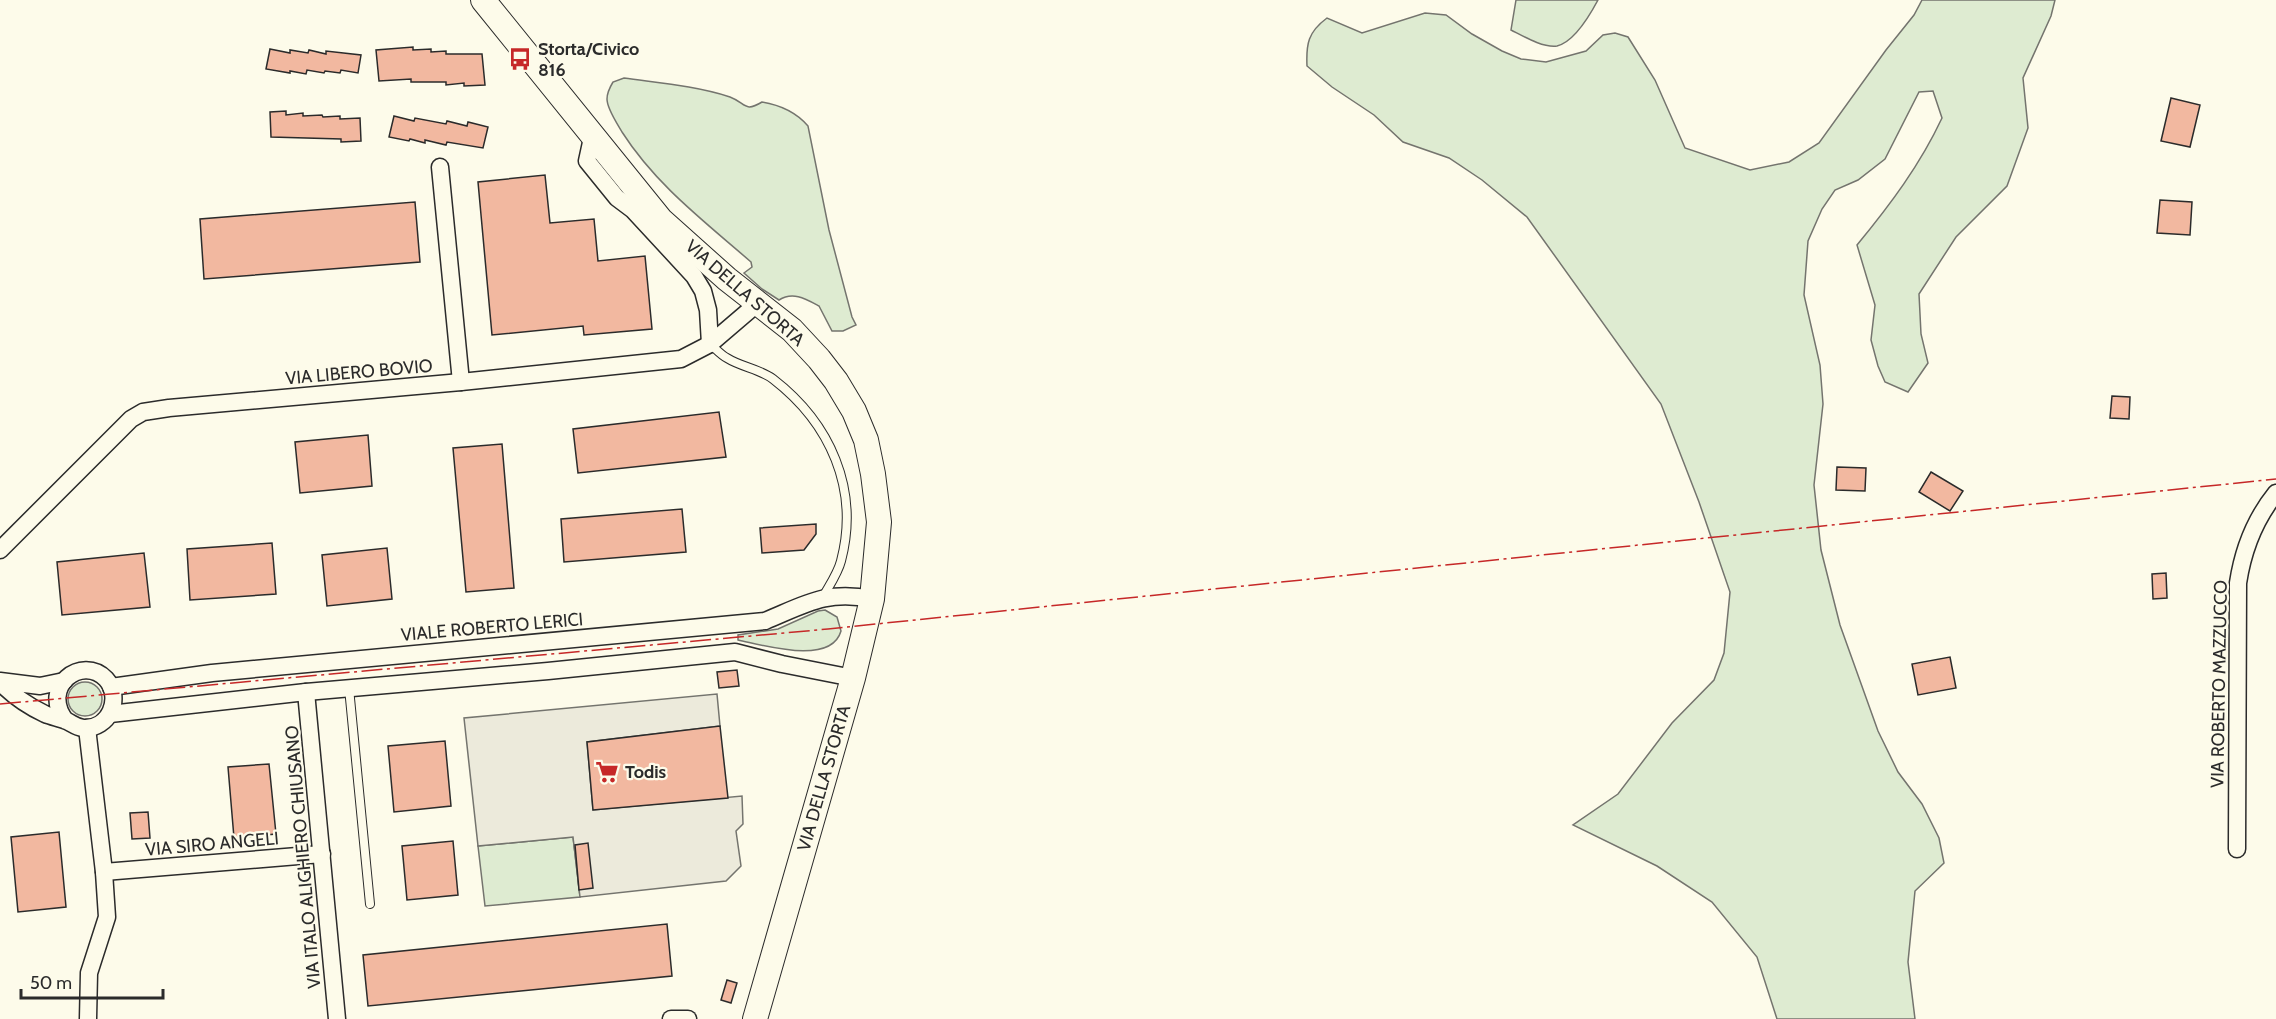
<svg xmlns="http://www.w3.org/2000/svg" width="2276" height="1019" viewBox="0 0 2276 1019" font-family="Cabin,sans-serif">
	<rect width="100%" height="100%" fill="#fdfbea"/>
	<g fill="#deebd1" stroke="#74746e" stroke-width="1.5">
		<path d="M1516 0H1598C1590 15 1574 42 1557 46 1543 48 1523 36 1511 30Z"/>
		<path d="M1922 0H2055L2051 16 2023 78 2028 128 2007 186 1956 237 1919 294 1921 334 1928 363 1908 392 1885 382 1878 366 1871 340 1875 305 1857 245C1890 205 1920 165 1942 118L1933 91 1919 92 1885 159 1858 180 1835 190 1822 209 1808 241 1804 295 1820 365 1823 404 1814 485 1821 550 1840 625 1878 731 1898 772 1922 804 1939 838 1944 863 1915 891 1908 962 1915 1019H1777L1757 957 1712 902 1657 866 1573 825 1618 794 1672 723 1714 680 1724 653 1730 592 1699 502 1661 404 1527 217 1482 180 1449 158 1403 142 1374 115 1332 87 1307 66C1306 44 1308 32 1327 18L1362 33 1425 13 1446 15 1472 34 1502 51 1521 59 1546 62 1586 51 1603 35 1615 33 1628 37 1655 80 1685 148 1750 170 1789 162 1819 143 1886 50 1914 15Z"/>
		<path d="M624 78C659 83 696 86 730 97 746 103 744 113 762 102 780 105 796 112 808 126L829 230 852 317 856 325 843 331H832L819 306C806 299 793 291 779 300L762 289 744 273 752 267 751 262C704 221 656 185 622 132 617 123 607 109 607 99 607 93 610 87 613 82Z"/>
		<path d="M825 610 837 617 841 631C831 666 763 645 738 640V635L778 629 818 611Z"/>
		<circle cx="85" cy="699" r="17"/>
		<polygon points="573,837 580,897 485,906 478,846"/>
	</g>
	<polygon fill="#eceadb" stroke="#74746e" stroke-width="1.5" points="717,694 720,726 587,742 593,810 742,796 743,824 736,831 741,866 726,881 580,897 573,837 478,846 464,718"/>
	<g fill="#f2b8a0" stroke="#2b2b2b" stroke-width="1.5">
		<polygon points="413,47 413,50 431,49 431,52 446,51 446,54 482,54 485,85 464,86 464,83 446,85 446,82 411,82 411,79 379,81 376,50"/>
		<polygon points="270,49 290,53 290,50 308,53 309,50 326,54 326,51 361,55 358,73 341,70 340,73 325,71 324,73 307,70 306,74 290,71 290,73 266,69"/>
		<polygon points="2171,98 2200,105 2190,147 2161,141"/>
		<polygon points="286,111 286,115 303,113 303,116 322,115 323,117 340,116 340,119 360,118 361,141 341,142 341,139 271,137 270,112"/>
		<polygon points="394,116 414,121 415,118 446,124 447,121 467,126 468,122 488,127 483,148 447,142 446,145 425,140 425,143 410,139 409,141 389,137"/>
		<polygon points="545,175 550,223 594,219 598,261 645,256 652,329 584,335 583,326 492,335 478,182"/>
		<polygon points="2160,200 2192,202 2190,235 2157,233"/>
		<polygon points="415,202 420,262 204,279 200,219"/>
		<polygon points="2112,396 2130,397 2129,419 2110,418"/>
		<polygon points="719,412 726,457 578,473 573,429"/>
		<polygon points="368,435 372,486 300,493 295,442"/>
		<polygon points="502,444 514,588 466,592 453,448"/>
		<polygon points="1837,467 1866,468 1865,491 1836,490"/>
		<polygon points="1931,472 1963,491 1950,511 1919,492"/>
		<polygon points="682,509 686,552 564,562 561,519"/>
		<polygon points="816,524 816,534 804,550 762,553 760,528"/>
		<polygon points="272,543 276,594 190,600 187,549"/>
		<polygon points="387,548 392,599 327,606 322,555"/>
		<polygon points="144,553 150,607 62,615 57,562"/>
		<polygon points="2166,573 2167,598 2153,599 2152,574"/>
		<polygon points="1950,657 1956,688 1918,695 1912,664"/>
		<polygon points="737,670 739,686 719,688 717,672"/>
		<polygon points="720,726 728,798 593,810 587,742"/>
		<polygon points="445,741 451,806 394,812 388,746"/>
		<polygon points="269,764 276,834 234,838 228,767"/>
		<polygon points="148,812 150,838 132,839 130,813"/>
		<polygon points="59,832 66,907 18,912 11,837"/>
		<polygon points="453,841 458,895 407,900 402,846"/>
		<polygon points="588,843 593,888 579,890 575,845"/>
		<polygon points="667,924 672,976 368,1006 363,955"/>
		<polygon points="727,980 737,983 731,1003 721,1000"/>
	</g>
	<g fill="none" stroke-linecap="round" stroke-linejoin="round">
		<g stroke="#2b2b2b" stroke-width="10">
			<g id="lane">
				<path d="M710 344C715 348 721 355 727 358 741 367 760 369 773 379 830 423 860 489 841 561 838 573 829 586 823 597"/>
				<polyline points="349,688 370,904"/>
			</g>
		</g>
		<g stroke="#2b2b2b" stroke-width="19">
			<g id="street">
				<polyline points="592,138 587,161 617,198 633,210 694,276 703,291 708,310 710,344"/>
				<polyline points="440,167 461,382"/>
				<polyline points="0,550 131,419 143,412 169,408 461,382 681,359 710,344 758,303"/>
				<polyline points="0,681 40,686 64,681"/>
				<path d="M0 682C13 696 28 706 45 714 52 717 60 718 67 721 73 724 76 727 83 728 109 730 123 698 106 679 82 654 39 687 66 721"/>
				<path d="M111 687 212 673 765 621C806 604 826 590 872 599"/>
				<polyline points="306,692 337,1019"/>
				<polyline points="110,714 306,692 548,671 735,652 782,664 853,678"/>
				<polyline points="87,728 104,872 107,917 89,973 88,1019"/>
				<path d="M2237 849 2238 583C2243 550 2255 519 2276 493"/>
				<polyline points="104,872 322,854"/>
				<polyline points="671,1019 688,1019"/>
			</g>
		</g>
		<g stroke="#2b2b2b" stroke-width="26">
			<polyline id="secondary" points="483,0 661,220 727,279 792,330 819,359 836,381 854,411 866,440 873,474 879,522 872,599 853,678 755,1019"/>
		</g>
		<use href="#lane" stroke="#fdfbea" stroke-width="8"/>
		<use href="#street" stroke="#fdfbea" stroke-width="16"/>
		<use href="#secondary" stroke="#fdfbea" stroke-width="24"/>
		<polyline stroke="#c62828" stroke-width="1.5" stroke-dasharray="21 4.5 3 4.5" stroke-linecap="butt" points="0,704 828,629 2276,479"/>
	</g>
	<defs>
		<g id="bus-bare" transform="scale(1.8)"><path d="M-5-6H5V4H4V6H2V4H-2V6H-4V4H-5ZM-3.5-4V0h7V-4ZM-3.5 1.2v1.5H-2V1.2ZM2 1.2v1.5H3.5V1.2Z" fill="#c62828" stroke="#fdfbea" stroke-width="2.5" paint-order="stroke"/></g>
		<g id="supermarket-bare" transform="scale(1.8)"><path d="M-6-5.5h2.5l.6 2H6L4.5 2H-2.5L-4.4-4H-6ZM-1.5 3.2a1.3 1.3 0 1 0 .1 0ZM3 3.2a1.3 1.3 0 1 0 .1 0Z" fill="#c62828" stroke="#fdfbea" stroke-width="2.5" paint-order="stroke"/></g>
	</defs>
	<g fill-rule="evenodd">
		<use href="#bus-bare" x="520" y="59"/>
		<use href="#supermarket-bare" x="607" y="772"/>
	</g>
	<g text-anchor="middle" stroke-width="4.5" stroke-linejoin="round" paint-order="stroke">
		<g font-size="18" font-weight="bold" fill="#2b2b2b" stroke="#fdfbea" text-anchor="start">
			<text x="538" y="55">Storta/Civico<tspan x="538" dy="21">816</tspan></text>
			<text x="625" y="778">Todis</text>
		</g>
		<g font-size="18" fill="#2b2b2b" stroke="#fdfbea">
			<text transform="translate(745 293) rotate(41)" y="6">VIA DELLA STORTA</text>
			<text transform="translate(359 372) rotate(-5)" y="6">VIA LIBERO BOVIO</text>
			<text transform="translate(492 627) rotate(-5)" y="6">VIALE ROBERTO LERICI</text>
			<text transform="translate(2219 684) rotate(-89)" y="6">VIA ROBERTO MAZZUCCO</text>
			<text transform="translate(824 778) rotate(-74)" y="6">VIA DELLA STORTA</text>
			<text transform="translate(212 844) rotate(-5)" y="6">VIA SIRO ANGELI</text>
			<text transform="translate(303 857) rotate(-95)" y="6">VIA ITALO ALIGHIERO CHIUSANO</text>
		</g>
	</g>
	<path d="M21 989v9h142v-9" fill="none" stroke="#2b2b2b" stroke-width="3"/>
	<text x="30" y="989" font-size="18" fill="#2b2b2b" stroke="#fdfbea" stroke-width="4.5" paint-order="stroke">50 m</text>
</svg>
